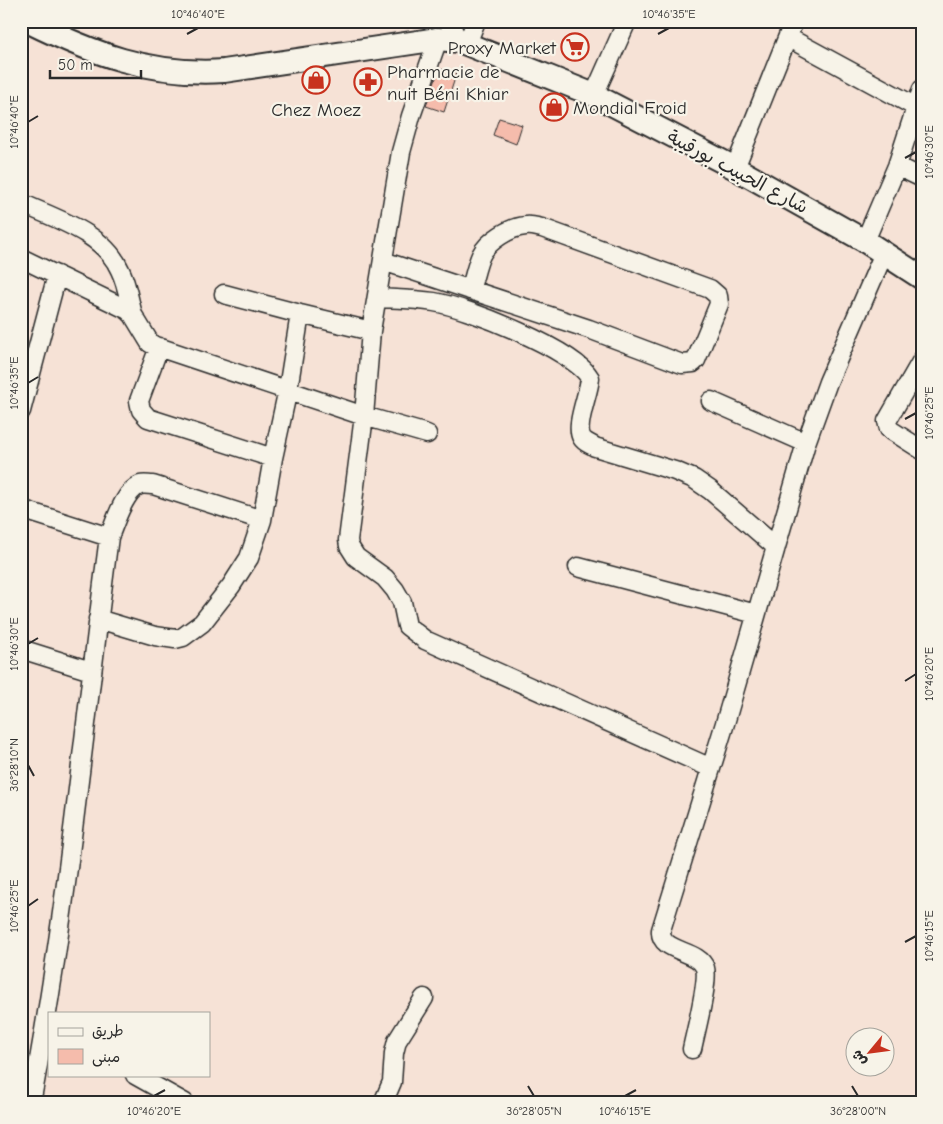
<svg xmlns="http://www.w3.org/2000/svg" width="943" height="1124" font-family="'Comic Neue','Playpen Sans Arabic',sans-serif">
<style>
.building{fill:#f5bcac;stroke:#2b2b2b}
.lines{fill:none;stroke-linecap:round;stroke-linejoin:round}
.minor-casing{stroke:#2b2b2b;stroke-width:21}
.major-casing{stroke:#2b2b2b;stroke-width:26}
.minor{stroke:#f7f3e8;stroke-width:18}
.major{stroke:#f7f3e8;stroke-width:22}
.ticks{fill:none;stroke:#2b2b2b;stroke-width:2}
.labels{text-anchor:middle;stroke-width:4.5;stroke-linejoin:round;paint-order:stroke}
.poi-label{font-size:19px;fill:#2b2b2b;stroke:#f7f3e8;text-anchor:start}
.street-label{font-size:19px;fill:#2b2b2b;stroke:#f7f3e8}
.neatline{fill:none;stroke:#2b2b2b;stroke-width:2}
.ticks-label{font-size:12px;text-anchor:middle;fill:#2b2b2b}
</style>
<rect width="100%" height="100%" fill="#f6e2d6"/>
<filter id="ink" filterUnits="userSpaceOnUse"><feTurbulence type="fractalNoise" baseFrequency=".02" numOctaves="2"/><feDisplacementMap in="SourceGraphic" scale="10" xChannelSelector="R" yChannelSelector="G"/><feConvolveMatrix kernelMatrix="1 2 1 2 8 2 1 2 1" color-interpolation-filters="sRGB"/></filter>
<g filter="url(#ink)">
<!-- building -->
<path class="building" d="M439 69 457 72 444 112 426 106Z
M499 118 522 125 516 144 493 135Z"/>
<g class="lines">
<!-- minor casing -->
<g class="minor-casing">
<path id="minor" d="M448 21 459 41
M58 37 65 21
M789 38 916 107
M438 39 411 116 401 152 371 331 364 416 348 540 349 546 356 557 385 578 395 590 402 602 407 626 425 640 711 768
M467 44 476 21
M594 95 627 21
M897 166 922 178
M735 168 794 21
M21 203C56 219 104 233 120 270 127 284 129 300 133 315
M865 241 897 166 922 89
M21 258 128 310 133 315 150 343 155 346 364 416 427 434
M383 261 589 329 682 364 693 363 696 360 719 304 718 296 710 289 542 228C537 227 531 225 526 226 510 227 488 241 481 255 476 266 474 279 470 290
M224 294 300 314 371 331
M377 298C396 299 415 299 434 302 466 307 575 350 590 378 589 394 574 426 582 438 585 443 591 444 595 447L675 471 694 479 710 490 776 547
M159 347 139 401 141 410 148 418 273 458
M922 360 887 421 889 429 922 450
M711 401 806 443
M21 411 57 275
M21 509 109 537C84 726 67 916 31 1103
M109 537C115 523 124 491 140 485 144 484 149 485 153 485L262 520
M578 567 756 614
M98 619 155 636 175 639 183 637 202 623 231 586 249 558 262 520 273 458 288 389 300 314
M21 649 91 671
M692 1049C695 1034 709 981 705 968 699 949 659 953 661 930L726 720 806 443 828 382 884 253
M135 1075 185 1103
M383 1103 392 1082 394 1053 397 1041 424 998"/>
</g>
<!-- major casing -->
<g class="major-casing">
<path id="major" d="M27 21C92 53 150 76 224 71L438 39 459 41 594 95 735 168 865 241 922 278"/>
</g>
<!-- minor -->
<use href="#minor" class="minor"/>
<!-- major -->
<use href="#major" class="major"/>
</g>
</g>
<!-- ticks -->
<path class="ticks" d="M187 34 198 28M658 34 669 28M28 122 38 116M905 158 916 152M28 383 38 377M905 419 916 413M28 644 38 638M905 681 916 674M28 765 34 776M28 906 38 899M905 942 916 936M528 1086 534 1096M852 1086 858 1096M154 1096 165 1090M625 1096 636 1090"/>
<!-- icons -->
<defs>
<g id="supermarket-ring" transform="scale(1.4375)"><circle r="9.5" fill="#f7f3e8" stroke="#c8321e" stroke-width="1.5"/><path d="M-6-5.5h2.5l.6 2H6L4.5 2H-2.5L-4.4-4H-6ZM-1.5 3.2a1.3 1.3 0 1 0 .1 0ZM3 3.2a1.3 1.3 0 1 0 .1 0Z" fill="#c8321e"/></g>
<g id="shop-ring" transform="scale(1.4375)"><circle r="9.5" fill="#f7f3e8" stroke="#c8321e" stroke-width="1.5"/><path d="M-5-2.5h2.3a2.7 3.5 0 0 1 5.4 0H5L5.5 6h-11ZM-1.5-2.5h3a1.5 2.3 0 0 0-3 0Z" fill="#c8321e"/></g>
<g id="pharmacy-ring" transform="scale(1.4375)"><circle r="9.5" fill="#f7f3e8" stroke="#c8321e" stroke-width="1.5"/><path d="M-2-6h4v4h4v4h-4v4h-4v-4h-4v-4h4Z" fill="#c8321e"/></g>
</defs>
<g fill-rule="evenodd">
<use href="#supermarket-ring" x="575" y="47"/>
<use href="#shop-ring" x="316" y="80"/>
<use href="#pharmacy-ring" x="368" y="82"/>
<use href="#shop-ring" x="554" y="107"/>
</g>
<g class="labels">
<!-- poi labels -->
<g class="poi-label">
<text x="556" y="54" text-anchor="end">Proxy Market</text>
<text x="387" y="78">Pharmacie de<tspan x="387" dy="22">nuit Béni Khiar</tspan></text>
<text x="573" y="114">Mondial Froid</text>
<text x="316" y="116" text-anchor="middle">Chez Moez</text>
</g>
<!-- street labels -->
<g class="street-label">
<text transform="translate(738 171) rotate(28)" y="7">شارع الحبيب بورقيبة</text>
</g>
</g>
<!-- margin -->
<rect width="943" height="1124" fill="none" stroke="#f7f3e8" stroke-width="55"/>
<!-- legend -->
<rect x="48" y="1012" width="162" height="65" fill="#f7f3e8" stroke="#a5a39c"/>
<rect x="58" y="1028" width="25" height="8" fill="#f7f3e8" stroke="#a5a39c"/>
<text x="92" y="1036" font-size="15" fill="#2b2b2b">طريق</text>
<rect x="58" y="1049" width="25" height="15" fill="#f5bcac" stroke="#a5a39c"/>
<text x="92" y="1062" font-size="15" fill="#2b2b2b">مبنى</text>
<!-- north arrow -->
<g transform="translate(870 1052) rotate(241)"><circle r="24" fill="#f7f3e8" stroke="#a5a39c"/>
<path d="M0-4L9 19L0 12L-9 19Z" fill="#c8321e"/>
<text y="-8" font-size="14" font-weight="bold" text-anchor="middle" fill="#2b2b2b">ش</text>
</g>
<!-- scale -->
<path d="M50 70v8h91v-8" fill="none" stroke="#2b2b2b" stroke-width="2.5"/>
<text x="58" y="70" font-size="15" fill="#2b2b2b" stroke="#f7f3e8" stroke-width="4" paint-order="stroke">50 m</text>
<rect x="28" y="28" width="888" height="1068" class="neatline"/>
<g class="ticks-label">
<text x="198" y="18">10°46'40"E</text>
<text x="669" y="18">10°46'35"E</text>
<text transform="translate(14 122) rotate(-90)" y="4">10°46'40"E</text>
<text transform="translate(929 152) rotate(-90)" y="4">10°46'30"E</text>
<text transform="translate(14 383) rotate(-90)" y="4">10°46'35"E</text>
<text transform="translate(929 413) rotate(-90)" y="4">10°46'25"E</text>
<text transform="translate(14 644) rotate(-90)" y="4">10°46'30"E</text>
<text transform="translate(929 674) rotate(-90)" y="4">10°46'20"E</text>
<text transform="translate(14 765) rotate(-90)" y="4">36°28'10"N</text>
<text transform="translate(14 906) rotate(-90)" y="4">10°46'25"E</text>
<text transform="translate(929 936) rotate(-90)" y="4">10°46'15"E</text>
<text x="154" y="1115">10°46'20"E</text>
<text x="534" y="1115">36°28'05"N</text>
<text x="625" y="1115">10°46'15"E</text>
<text x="858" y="1115">36°28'00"N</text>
</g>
</svg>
